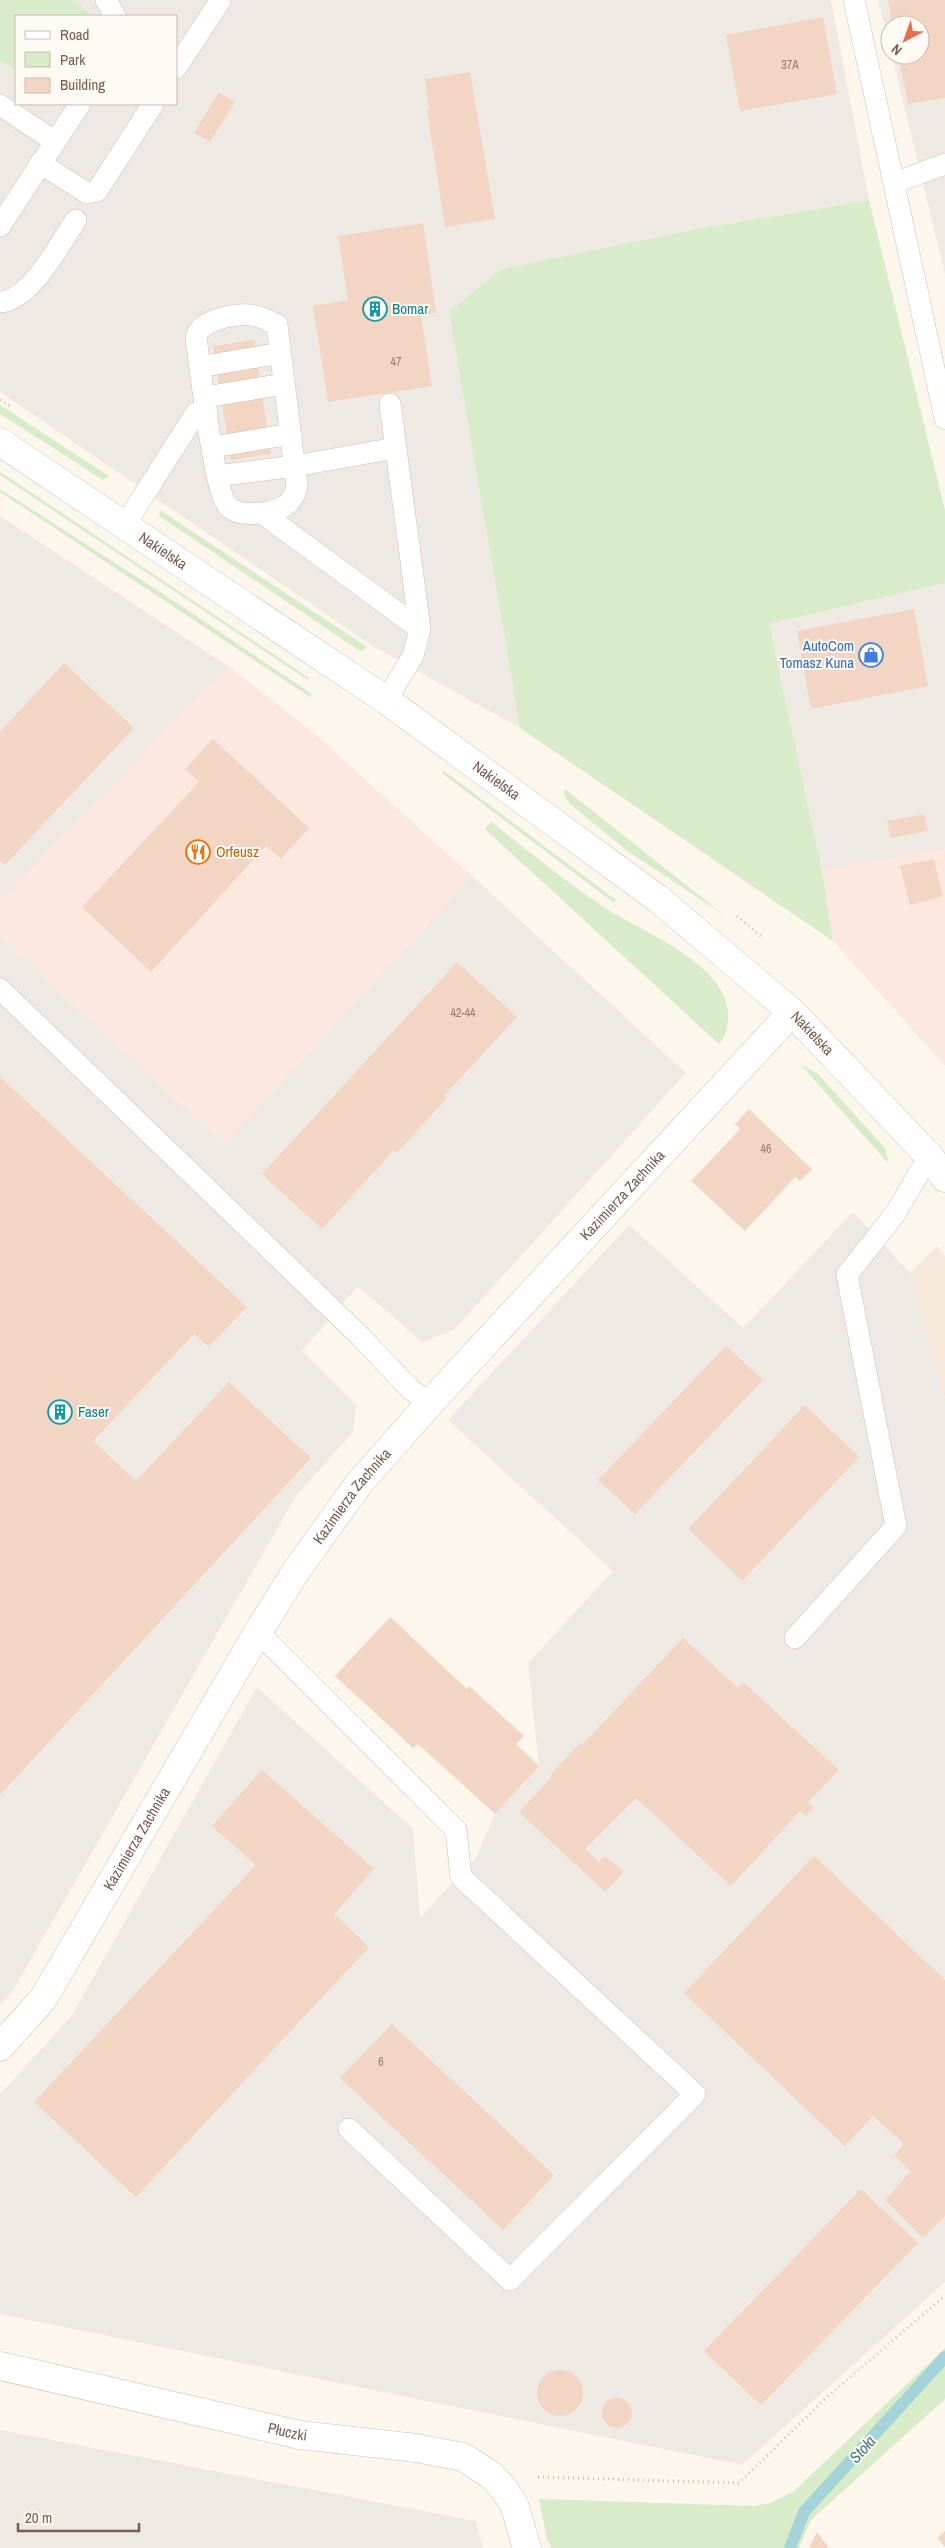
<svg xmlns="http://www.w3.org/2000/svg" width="945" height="2548" font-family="'Archivo Narrow',sans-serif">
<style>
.residential{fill:#f5e8da}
.commercial{fill:#fde8e0}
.industrial{fill:#efe9e4;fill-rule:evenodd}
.green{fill:#d8ecc9}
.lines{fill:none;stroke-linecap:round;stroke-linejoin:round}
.stream{stroke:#a5d3da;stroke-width:12}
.building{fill:#f3d5c3}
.service-casing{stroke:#d1beb0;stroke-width:22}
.minor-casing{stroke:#d1beb0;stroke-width:29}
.tertiary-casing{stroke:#d1beb0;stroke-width:29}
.path{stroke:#d9b8a5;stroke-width:3;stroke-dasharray:1 4;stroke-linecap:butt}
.service{stroke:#fff;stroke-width:21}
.minor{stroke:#fff;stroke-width:28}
.tertiary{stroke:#fff;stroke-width:28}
.labels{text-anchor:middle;stroke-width:4;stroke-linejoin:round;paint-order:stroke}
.number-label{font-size:12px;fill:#987a6a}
.culture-label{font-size:15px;fill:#0d838f;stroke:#fffaf3;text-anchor:start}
.street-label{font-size:15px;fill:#7a5c4d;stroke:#fffaf3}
.shop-label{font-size:15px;fill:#366cbe;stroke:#fffaf3;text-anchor:end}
.food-label{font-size:15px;fill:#c56008;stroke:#fffaf3;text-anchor:start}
.water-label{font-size:16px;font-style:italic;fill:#437c86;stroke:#fffaf3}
</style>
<rect width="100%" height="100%" fill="#fdf6ec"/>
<!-- residential -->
<path class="residential" d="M937 1246 945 1256V1399L910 1273Z"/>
<!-- commercial -->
<path class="commercial" d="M228 666 313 732 472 876 224 1144 0 937V902Z
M945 849V1066L833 941 822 870Z"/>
<!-- industrial -->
<path class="industrial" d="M0 0H831L869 200 703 228 449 312 520 728 376 648 0 392ZM16 16H176V104H16Z
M878 0H945V274L892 55H920V25H890V49Z
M0 516 228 666 0 902Z
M945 583V849L822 870 769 624Z
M472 876 686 1073 454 1330 422 1342 358 1286 302 1351 356 1405 353 1432 296 1496 12 1992 0 2005V937L224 1144Z
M853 1212 910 1273 945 1399V2282L742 2465 0 2314V2094L71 2017 257 1687 413 1829 420 1918 476 1858 495 1814 539 1766 528 1663 613 1571 448 1420 629 1225 743 1328Z
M0 2430 476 2521 483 2548H0Z"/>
<!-- green -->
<path class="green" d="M0 0H73L87 11 90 16H16V71L0 60Z
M869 200 945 510V583L769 624 822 870 833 941 520 728 449 312 502 269 703 228Z
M0 405 109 476 103 480 0 414Z
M0 472 309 678 308 680 0 475Z
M0 489 165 595 312 694 310 697 0 492Z
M160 510 367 647 360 651 159 516Z
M444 771 616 900 614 903 442 773Z
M565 789 724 915 626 850 570 804 564 795Z
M491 822C529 851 567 883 607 909 644 933 733 966 728 1020 727 1030 726 1036 719 1044L485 829Z
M800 1064 818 1074 886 1149 888 1163Z
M945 2348V2399L811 2520 799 2548H552L547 2540 539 2499 754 2506 771 2503 794 2491Z"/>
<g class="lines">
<!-- stream -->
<path class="stream" d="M790 2548 804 2512 945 2357"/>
</g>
<!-- building -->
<path class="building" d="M888 0H945V98L908 104 898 55H920V25H892Z
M823 17 837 94 740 111 726 35Z
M470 72 495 219 445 227 427 110H429L425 79Z
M219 92 235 102 210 142 194 133Z
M423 223 436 313 421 315 432 386 328 402 313 306 348 300 338 236Z
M254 340 271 454 231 460 213 346Z
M914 609 928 686 811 709 797 631Z
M64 663 134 728 5 865 0 860V732Z
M213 739 309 828 281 859 266 846 151 972 82 907 199 782 185 769Z
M924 814 928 831 891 838 887 821Z
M934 859 943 896 910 905 900 866Z
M457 962 517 1017 444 1096 447 1098 397 1153 394 1150 322 1229 262 1174Z
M0 1077 247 1307 209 1347 194 1334 93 1441 136 1481 229 1382 311 1458 0 1795Z
M749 1109 812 1169 800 1181 795 1177 745 1231 691 1181 740 1129 735 1124Z
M726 1346 763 1380 635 1514 598 1480Z
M805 1405 859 1457 742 1581 688 1529Z
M390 1617 467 1689 469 1686 524 1736 516 1744 539 1766 495 1814 418 1744 413 1748 335 1676Z
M683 1638 738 1688 743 1682 839 1770 808 1802 813 1808 806 1816 800 1811 731 1886 636 1798 585 1849 599 1862 605 1856 624 1872 605 1892 519 1812 552 1777 550 1775 580 1743 582 1745Z
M262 1770 374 1869 334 1914 369 1947 136 2197 34 2102 256 1865 212 1826Z
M814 1856 945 1980V2216L923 2238 885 2200 911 2171 894 2155 904 2144 873 2116 845 2146 684 1993Z
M392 2024 554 2175 503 2230 340 2078Z
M861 2189 918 2243 761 2405 704 2351Z
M537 2393a23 23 0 1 1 46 0a23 23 0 1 1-46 0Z
M602 2413a15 15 0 1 1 30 0a15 15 0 1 1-30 0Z
M945 2531V2547L937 2538Z
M817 2532 829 2548H809Z"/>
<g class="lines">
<!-- service casing -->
<g class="service-casing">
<path id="service" d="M106 0 115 16
M854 0 945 419
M176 68 220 1
M0 105 54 141
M40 163 87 193 97 191 153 104
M894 183 945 164
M0 226 80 104
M0 302C31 301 59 244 76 220
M200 367 280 353
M205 397 284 384
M213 447 291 434
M217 476 295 466 395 448
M262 513C280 510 293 506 297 486L277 325C269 321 260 316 251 315 234 314 200 319 196 338 200 365 214 495 229 507 239 516 250 513 262 513L420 629
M124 526 196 413 207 411
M386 700 413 656 420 629 390 404
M0 989 361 1337 410 1389 430 1403
M258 1632 456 1830 461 1877 695 2094 510 2280 349 2129
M795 1638 896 1526 847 1275 895 1214 929 1156"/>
</g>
<!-- minor casing -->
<g class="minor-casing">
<g id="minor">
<path id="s1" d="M0 2047 43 1999 258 1632 294 1574 357 1486 430 1403 792 1012"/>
<path id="s2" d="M0 2366 300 2435 416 2448 463 2457 491 2475 503 2488 514 2504 527 2548"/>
</g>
</g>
<!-- tertiary casing -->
<g class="tertiary-casing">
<g id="tertiary">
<path id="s3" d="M0 442 386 700 657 898 792 1012 929 1156 945 1178"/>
</g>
</g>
<!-- path -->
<path class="path" d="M0 400 10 406
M737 916 763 938
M538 2477 739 2483 827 2397 945 2296"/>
<!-- service -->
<use href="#service" class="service"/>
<!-- minor -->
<use href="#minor" class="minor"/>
<!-- tertiary -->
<use href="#tertiary" class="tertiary"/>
</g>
<!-- icons -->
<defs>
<g id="building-ring" transform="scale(1.25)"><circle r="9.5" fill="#fffaf3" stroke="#0f9aa8" stroke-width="1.5"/><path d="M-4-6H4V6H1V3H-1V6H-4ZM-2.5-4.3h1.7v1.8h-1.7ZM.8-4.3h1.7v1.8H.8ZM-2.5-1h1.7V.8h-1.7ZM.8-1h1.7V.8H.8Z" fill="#0f9aa8"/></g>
<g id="shop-ring" transform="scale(1.25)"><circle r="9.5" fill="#fffaf3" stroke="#3f7fe0" stroke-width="1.5"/><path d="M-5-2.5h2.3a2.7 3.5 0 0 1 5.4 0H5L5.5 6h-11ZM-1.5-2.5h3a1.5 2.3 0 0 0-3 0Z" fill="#3f7fe0"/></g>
<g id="restaurant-ring" transform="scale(1.25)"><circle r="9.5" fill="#fffaf3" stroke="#e8710a" stroke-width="1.5"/><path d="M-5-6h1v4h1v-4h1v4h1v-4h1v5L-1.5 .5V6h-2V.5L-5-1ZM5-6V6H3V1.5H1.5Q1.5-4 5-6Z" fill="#e8710a"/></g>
</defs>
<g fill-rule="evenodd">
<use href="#building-ring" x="375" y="309"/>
<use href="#shop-ring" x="871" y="655"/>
<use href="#restaurant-ring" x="198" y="852"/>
<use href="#building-ring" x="60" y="1412"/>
</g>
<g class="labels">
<!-- number labels -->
<g class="number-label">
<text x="790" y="69">37A</text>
<text x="396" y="366">47</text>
<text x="463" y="1017">42-44</text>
<text x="766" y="1153">46</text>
<text x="381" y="2066">6</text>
</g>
<!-- culture labels -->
<g class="culture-label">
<text x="392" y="314">Bomar</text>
<text x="78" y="1417">Faser</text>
</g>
<!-- street labels -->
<g class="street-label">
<text dy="5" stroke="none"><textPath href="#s3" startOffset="196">Nakielska</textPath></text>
<text dy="5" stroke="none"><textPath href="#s3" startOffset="601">Nakielska</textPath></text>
<text dy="5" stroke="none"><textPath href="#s3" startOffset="1006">Nakielska</textPath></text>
<text dy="5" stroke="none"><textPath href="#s1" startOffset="1060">Kazimierza Zachnika</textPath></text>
<text dy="5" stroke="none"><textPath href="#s1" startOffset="655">Kazimierza Zachnika</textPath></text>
<text dy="5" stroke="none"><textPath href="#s1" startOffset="250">Kazimierza Zachnika</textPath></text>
<text dy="5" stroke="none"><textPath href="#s2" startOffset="295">Płuczki</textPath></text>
</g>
<!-- shop labels -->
<g class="shop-label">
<text x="854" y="651">AutoCom<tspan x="854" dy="17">Tomasz Kuna</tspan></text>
</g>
<!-- food labels -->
<g class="food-label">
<text x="216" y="857">Orfeusz</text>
</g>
<!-- water labels -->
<g class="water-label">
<text transform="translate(862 2449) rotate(-48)" y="6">Stoła</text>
</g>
</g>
<!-- legend -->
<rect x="15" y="15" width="162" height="90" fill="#fffaf3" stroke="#cabbb1"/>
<rect x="25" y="31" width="25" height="8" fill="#ffffff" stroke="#cabbb1"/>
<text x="60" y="40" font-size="15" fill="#7a5c4d">Road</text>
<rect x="25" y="52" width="25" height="15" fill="#d8ecc9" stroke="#cabbb1"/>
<text x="60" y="65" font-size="15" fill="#7a5c4d">Park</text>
<rect x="25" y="78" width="25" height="15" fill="#f3d5c3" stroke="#cabbb1"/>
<text x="60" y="90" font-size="15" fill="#7a5c4d">Building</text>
<!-- north arrow -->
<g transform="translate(905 40) rotate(221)"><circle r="24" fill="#fffaf3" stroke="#cabbb1"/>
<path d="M0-4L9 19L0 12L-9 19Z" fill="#e76f51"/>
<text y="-8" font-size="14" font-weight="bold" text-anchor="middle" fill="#7a5c4d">N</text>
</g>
<!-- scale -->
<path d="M18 2523v8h121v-8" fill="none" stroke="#7a5c4d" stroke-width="2.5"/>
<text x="25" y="2523" font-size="15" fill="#7a5c4d" stroke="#fffaf3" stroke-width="4" paint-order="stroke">20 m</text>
</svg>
